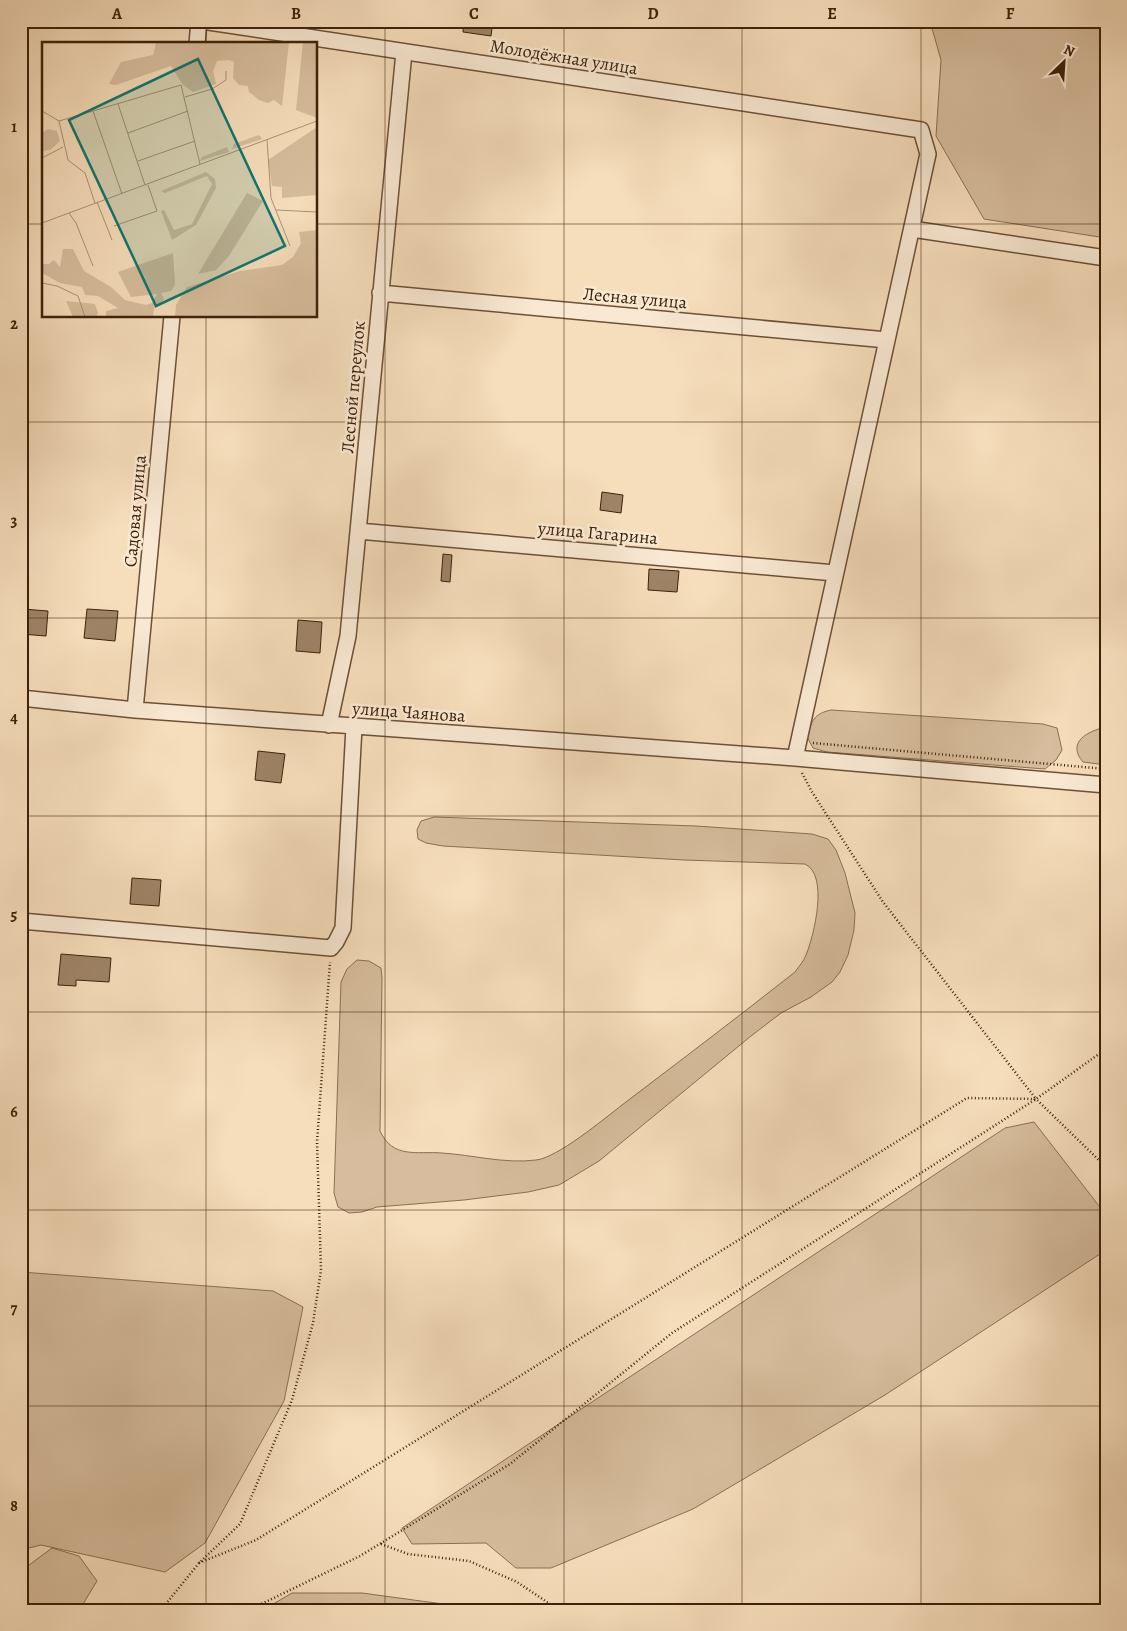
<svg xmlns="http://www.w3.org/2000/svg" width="1127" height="1631" font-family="Alegreya,serif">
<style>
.green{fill:#d7bd9d;stroke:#8b6f53}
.building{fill:#9e8366;stroke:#3f2109}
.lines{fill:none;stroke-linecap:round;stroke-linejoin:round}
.minor-casing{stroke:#6d5036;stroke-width:18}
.path{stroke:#3f2109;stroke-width:2.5;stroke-dasharray:1 2.5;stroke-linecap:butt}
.minor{stroke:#f9e9d3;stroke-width:15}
.grid{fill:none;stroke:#3f2109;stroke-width:1;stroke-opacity:0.55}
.labels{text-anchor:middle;stroke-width:5;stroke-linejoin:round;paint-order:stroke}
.street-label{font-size:18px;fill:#3f2109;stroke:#f9e9d3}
.inset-road{fill:none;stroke:#ad9274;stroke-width:1}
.view{fill:#0f766e;fill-opacity:0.15;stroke:#0f766e;stroke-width:2.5}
.inset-edge{fill:none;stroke:#3f2109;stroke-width:2.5}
.neatline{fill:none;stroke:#3f2109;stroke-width:2}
.grid-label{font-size:16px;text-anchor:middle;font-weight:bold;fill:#3f2109}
</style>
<rect width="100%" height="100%" fill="#f6ddbb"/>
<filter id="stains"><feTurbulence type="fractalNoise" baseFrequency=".004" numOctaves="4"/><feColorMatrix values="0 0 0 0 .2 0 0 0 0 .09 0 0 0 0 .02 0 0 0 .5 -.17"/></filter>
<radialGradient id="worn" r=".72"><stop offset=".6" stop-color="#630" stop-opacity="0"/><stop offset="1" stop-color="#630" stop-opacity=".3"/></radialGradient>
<!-- green -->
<path class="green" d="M930 21H1106V238L984 219 936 136 941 60Z
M831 710 1043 724 1057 728 1062 750 1056 760 1045 769 827 752 813 748 807 737C812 721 813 714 831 710Z
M1106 727V765L1083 762C1066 742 1088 731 1106 727Z
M434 817 696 826 812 834 828 839 836 850 845 873 855 913 854 930 848 955 840 972 832 982 811 997 781 1013 751 1036 599 1161 559 1185 528 1192 464 1200 377 1207 362 1212 349 1213 338 1207 334 1193 341 982 347 969 357 960 369 961 381 968 382 978 380 1131C393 1159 416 1151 442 1153 473 1155 505 1164 536 1160 557 1158 604 1119 622 1105 680 1061 738 1017 795 972 799 966 804 961 806 955 814 936 829 875 805 864L684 860 443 846 426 843 418 839 417 830 421 821Z
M1034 1122 1106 1215V1250L885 1395 693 1509 551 1568H516L486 1543 412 1544 402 1528 1005 1128Z
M21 1272 273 1291 303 1307 284 1401 205 1543 165 1572 41 1545 21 1550Z
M52 1548 79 1556 97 1581 83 1604 73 1610H21V1571Z
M292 1593H362L465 1607 467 1610H263Z"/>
<!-- building -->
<path class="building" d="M464 21H493L491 36 463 32Z
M602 492 623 495 621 513 600 510Z
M443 554 452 555 450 582 441 581Z
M649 569 679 571 677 592 648 590Z
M23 609 48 611 46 636 21 634Z
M87 609 118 611 115 641 84 638Z
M298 620 322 622 320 653 296 651Z
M258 751 285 754 281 783 255 780Z
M132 878 161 880 159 906 130 904Z
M61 954 111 958 109 982 76 980V986L58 985Z"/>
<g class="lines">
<!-- minor casing -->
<g class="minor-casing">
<path id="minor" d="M202 21 921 130 928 154 795 758
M197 44 199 21
M912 229 1106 258
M380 293 887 340
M358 531 835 573
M21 698 135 710 795 758 1106 785
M135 710 172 316
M329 725 348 636 404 52
M21 921 331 948 336 942 343 928 354 727"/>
</g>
<!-- path -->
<path class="path" d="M813 743 1106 769
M802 773 812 792 883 902 1036 1099
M381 1544 408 1554 469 1561 517 1582 559 1610
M199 1563 256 1540 967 1098 1036 1099 1106 1167
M161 1610 199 1563 240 1524 292 1400 313 1323 321 1270 317 1142 330 962
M249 1610 360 1556 510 1464 672 1333 1036 1099 1106 1049"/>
<!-- minor -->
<use href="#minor" class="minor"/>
</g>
<!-- grid -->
<path class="grid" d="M206 21V44M385 21V1610M564 21V1610M742 21V1610M921 21V1610M21 224H44M316 224H1106M206 316V1610M21 422H1106M21 618H1106M21 816H1106M21 1012H1106M21 1210H1106M21 1406H1106"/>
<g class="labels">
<!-- street labels -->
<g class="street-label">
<text transform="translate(564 57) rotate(9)" y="6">Молодёжная улица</text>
<text transform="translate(635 298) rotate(5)" y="6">Лесная улица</text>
<text transform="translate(353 387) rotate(-85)" y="6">Лесной переулок</text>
<text transform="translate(135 511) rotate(-85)" y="6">Садовая улица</text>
<text transform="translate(598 533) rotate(5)" y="6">улица Гагарина</text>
<text transform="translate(409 712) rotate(4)" y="6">улица Чаянова</text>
</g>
</g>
<!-- overview -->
<g transform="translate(42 42)">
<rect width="275" height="275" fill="#f6ddbb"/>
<path d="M108 0H247L240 64 232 58 226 61 217 58 207 50 206 44 197 43 191 36 192 20 187 18 175 19 171 29 174 42 151 50 141 43 129 24 74 43 67 42 79 20 111 13 114 1ZM261 0H275V76L254 68ZM275 85V153L240 156V145L230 144 226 118ZM6 87 15 89 18 99 8 108 0 109V91ZM217 93 220 97 190 107 192 102ZM185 105 187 110 158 119 160 115ZM164 130 173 137 174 146 154 183 130 198 119 169 122 168 132 188 150 182 170 142 165 134 123 151 119 149ZM205 151 221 159 187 214 174 228 156 232ZM275 188V275H133L134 263 145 245 198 229 240 223 251 215 259 201 257 190ZM21 207H31L42 229 69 245 83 258 104 263 110 261 115 252 89 255 76 230 131 211 133 243 129 249 119 251 122 257 112 267 111 275H64V269L76 266 56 254 43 253 40 245 18 241 0 231V222H7L12 218 18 225ZM24 259 53 262 56 271 54 275H31Z" fill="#d7bd9d"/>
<path class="inset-road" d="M143 55 170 47 184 38V29M76 62 103 143M0 69 17 79M51 69 80 152M17 79 139 43 158 122M17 79 26 118 43 131 53 161M86 91 146 69M225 98 229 156 248 204M0 116 21 105M96 119 153 99M55 160 70 198M234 168 275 170M27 171 34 181 51 224M0 181 275 79M72 184 115 169 106 143M0 241 15 244 36 254 43 275"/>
<path class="view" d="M156 17 243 204 114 264 27 78Z"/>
<rect width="275" height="275" class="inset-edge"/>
</g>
<!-- margin -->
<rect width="1127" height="1631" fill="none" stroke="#f6ddbb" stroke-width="55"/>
<!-- north arrow -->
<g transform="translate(1064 62) rotate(25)" stroke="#f9e9d3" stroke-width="4" paint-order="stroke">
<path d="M0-4L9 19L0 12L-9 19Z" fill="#3f2109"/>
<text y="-8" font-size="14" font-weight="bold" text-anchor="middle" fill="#3f2109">N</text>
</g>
<rect x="28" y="28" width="1072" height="1576" class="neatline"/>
<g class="grid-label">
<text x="117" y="19">A</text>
<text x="296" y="19">B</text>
<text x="474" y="19">C</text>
<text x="653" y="19">D</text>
<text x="832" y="19">E</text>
<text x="1010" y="19">F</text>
<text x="14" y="132">1</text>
<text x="14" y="329">2</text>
<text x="14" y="526">3</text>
<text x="14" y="723">4</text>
<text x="14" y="920">5</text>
<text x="14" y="1117">6</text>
<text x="14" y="1314">7</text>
<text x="14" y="1511">8</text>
</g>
<rect width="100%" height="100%" filter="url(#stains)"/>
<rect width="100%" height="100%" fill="url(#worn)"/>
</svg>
